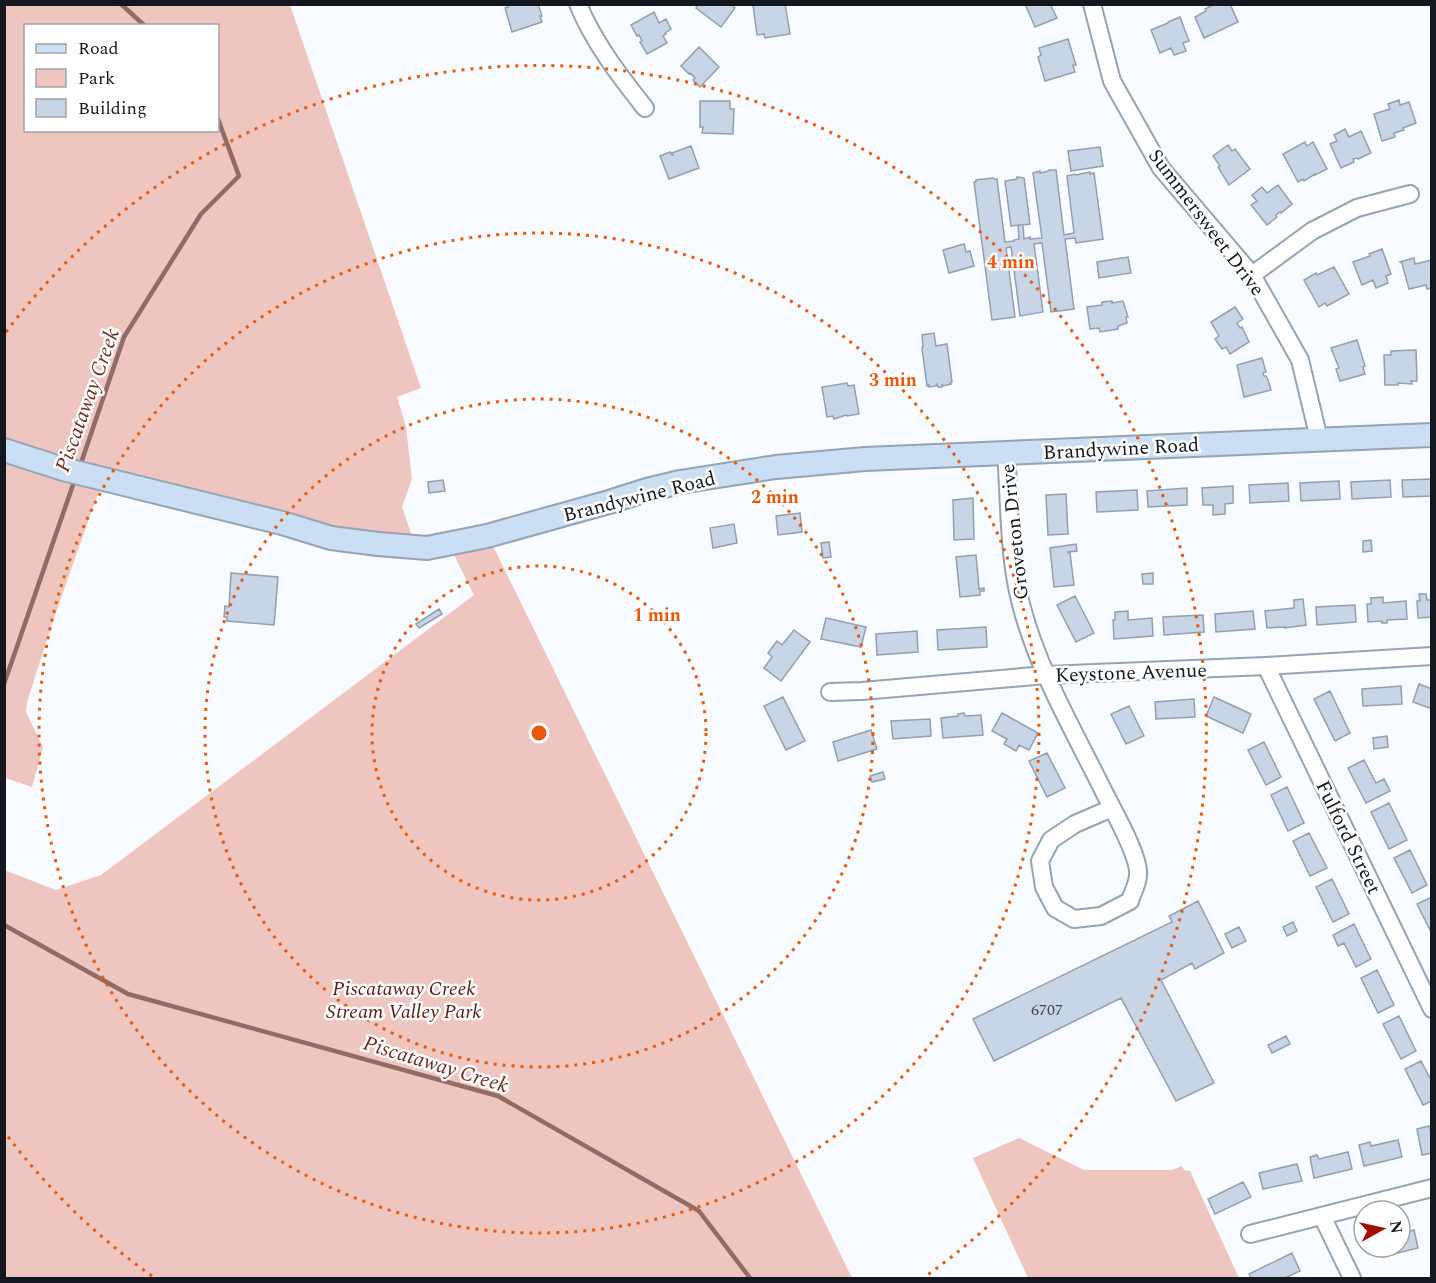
<svg xmlns="http://www.w3.org/2000/svg" width="1436" height="1283" font-family="Spectral,serif">
<style>
.green{fill:#eec6bf;fill-rule:evenodd}
.lines{fill:none;stroke-linecap:round;stroke-linejoin:round}
.stream{stroke:#926b65;stroke-width:4.5}
.building{fill:#c7d5e7;stroke:#919fb0;stroke-width:1.5}
.minor-casing{stroke:#95a3b4;stroke-width:20}
.secondary-casing{stroke:#95a3b4;stroke-width:26}
.minor{stroke:#fff;stroke-width:16}
.secondary{stroke:#cadef4;stroke-width:22}
.ring{fill:none;stroke:#e8590c;stroke-width:3;stroke-dasharray:3 6}
.labels{text-anchor:middle;stroke-width:5;stroke-linejoin:round;paint-order:stroke}
.number-label{font-size:16px;fill:#404750}
.street-label{font-size:20px;fill:#13181e;stroke:#fff}
.park-label{font-size:20px;font-style:italic;fill:#5e1810;stroke:#fff}
.water-label{font-size:21px;font-style:italic;fill:#722b21;stroke:#fff}
.centre{fill:#e8590c;stroke:#fff;stroke-width:3}
.ring-label{font-size:18px;text-anchor:middle;font-weight:bold;fill:#e8590c;stroke:#fff;stroke-width:5;stroke-linejoin:round;paint-order:stroke}
</style>
<rect width="100%" height="100%" fill="#f8fbff"/>
<!-- green -->
<path class="green" d="M5 5H290L421 388 397 397 406 427 412 479 402 507 413 539 362 537 106 471 54 618 27 702 26 712 43 747 32 787 5 778ZM26 26H218V130H26Z
M493 546 852 1278H5L4 870 56 890 101 875 474 595 454 555Z
M1019 1138 1084 1170H1172L1182 1166 1184 1170 1190 1171 1239 1278H1028L973 1158Z"/>
<g class="lines">
<!-- stream -->
<path class="stream" d="M121 4 145 26
M80 466 124 337 201 214 239 176 218 119
M4 684 75 479
M4 925 128 994 498 1096 699 1211 750 1278"/>
</g>
<!-- building -->
<path class="building" d="M507 4H538L542 16H540L542 22 512 32 505 8 508 7Z
M698 4H730L735 8 721 27 696 8Z
M759 4H785L790 34 765 38 764 34 757 35 753 5Z
M1025 4H1050L1057 18 1035 27Z
M1215 4H1230L1238 22 1204 38 1195 17 1206 11 1205 9Z
M654 12 659 23 666 19 671 29 665 33 666 34 663 36 667 43 647 54 640 42 642 41 639 35 637 36 631 25Z
M1180 17 1189 41 1183 43 1186 51 1174 55 1171 48 1160 53 1151 30 1168 23V22Z
M1068 39 1076 65H1073L1075 72 1045 81 1038 57 1041 55 1039 48Z
M699 47 719 67 700 87 693 80 695 78 690 73 689 74 681 66Z
M1399 100 1400 105 1409 102 1416 123 1403 128 1404 130 1394 133 1395 137 1382 141 1374 114 1390 109 1388 104Z
M700 101H730V109H734L733 134 702 133 703 127H700Z
M1345 129 1349 137 1361 131 1371 153 1358 159 1357 158 1353 159 1354 162 1341 168 1330 144 1337 141 1334 135Z
M1305 142 1307 146 1313 142 1327 169 1315 175V174L1304 181 1303 179 1298 182 1283 154Z
M1228 145 1232 151 1235 149 1250 169 1229 185 1218 167 1220 166 1213 156Z
M691 146 699 168 669 179 660 156 670 152 672 155H673L672 153Z
M1100 147 1103 166 1071 171 1068 151Z
M1049 170H1056L1064 235 1074 233 1067 176 1075 174 1076 175 1090 172V174L1094 173 1103 239 1076 243 1075 238 1065 239 1074 309 1051 312 1042 243 1034 244 1043 312 1020 316 1011 247 1006 248 1015 317 992 320 974 182H976V180L993 178 994 179H997L1005 242 1014 241V240L1019 239 1018 225H1023L1024 239 1030 237V239L1042 238 1033 173 1040 171V173L1049 171Z
M1017 177 1024 178 1030 224 1011 226 1005 181 1017 179Z
M1278 185 1292 204 1281 213 1280 212 1276 215 1277 217 1267 225 1251 205 1257 201 1252 195 1262 187 1267 193Z
M964 244 966 252 970 251 974 266 949 273 943 250Z
M1382 249 1391 274 1386 276 1388 283 1376 288 1373 280 1362 285 1353 262 1370 256 1369 254Z
M1128 257 1131 273 1099 278 1097 262Z
M1414 258 1415 264 1432 260V288L1427 289 1426 285 1409 289 1402 263 1400 262Z
M1334 267 1349 294 1327 306 1325 303 1319 307 1304 280 1316 273 1317 275Z
M1112 301V303L1123 301 1128 317H1126L1127 323 1118 326V329L1100 332 1099 328 1090 329 1087 307 1102 305V302Z
M1235 307 1243 319 1237 323 1240 328 1242 327 1249 342 1230 354 1226 347 1222 349 1215 339 1219 336 1211 322Z
M934 333 936 346 947 344 952 382 950 383 951 384 943 386 942 384V387H938L937 384 936 386 929 387V385L927 386 922 348 923 347 922 335Z
M1357 340 1365 366 1363 367 1365 374 1340 381 1336 369 1339 368 1331 348Z
M1416 350 1417 381H1411L1412 384 1398 383V385H1385L1384 355H1391V351Z
M1262 358 1266 372 1263 373 1264 376H1266L1268 380 1271 390 1244 397 1237 365Z
M847 383 848 386 854 385 859 414 847 416 846 415 834 419 833 416 827 417 822 387Z
M1432 479V496L1403 497 1402 480Z
M443 480 445 491 429 493 428 482Z
M1390 480 1391 497 1352 499 1351 482Z
M1339 481 1340 499 1301 501 1300 483Z
M1288 483 1289 501 1250 503 1249 485Z
M1233 486V503L1225 504V514L1213 515V505H1203L1202 488Z
M1187 488V505L1148 507 1147 491Z
M1137 490 1138 510 1097 512 1096 492Z
M1066 494 1068 534 1048 535 1046 495Z
M973 498 974 539 954 540 953 500Z
M800 513 802 532 778 535 776 516Z
M734 524 737 543 713 548 710 528Z
M1371 540 1372 551 1363 552V541Z
M829 542 831 557 823 558 821 543Z
M1076 544 1077 551 1068 552V553H1070L1074 585 1054 587 1050 548Z
M976 555 979 589 984 588V591H980V595L960 597 956 557Z
M231 573 278 577 274 625 227 621V617H224L225 606 229 607Z
M1153 573V584H1143L1142 574Z
M1419 594H1426L1427 600H1432V617L1418 618 1417 601H1420Z
M1075 596 1094 633 1076 642 1057 605Z
M1383 597V603L1406 601 1407 619 1387 620V623H1382V621L1368 622 1367 604H1371V598Z
M1303 599 1306 625 1285 628V627L1267 628 1265 611 1294 608V600Z
M1355 605 1356 622 1317 625 1316 607Z
M439 609 442 614 419 628 416 624Z
M1128 611V620L1152 618 1153 636 1114 639 1113 620H1115V612Z
M1253 611 1255 629 1216 632 1215 614Z
M1203 615 1204 632 1164 635 1163 617Z
M826 618 866 627 861 647 821 639Z
M986 627 987 647 938 650 937 630Z
M794 630 810 642 781 681 764 668 772 657 768 653 777 641 782 645Z
M917 631 918 652 877 655 876 634Z
M1419 684 1432 689V709L1413 702Z
M1401 686 1402 704 1363 706 1362 689Z
M1330 691 1350 733 1335 741 1314 699Z
M783 697 805 741 786 750 764 706Z
M1214 697 1251 714 1243 733 1206 716Z
M1194 699 1195 717 1156 719 1155 702Z
M1129 706 1144 736 1126 744 1111 714Z
M964 713 965 716 981 715 983 735 943 738 941 718 958 716V714Z
M1002 713 1038 733 1029 750 1019 745 1016 751 1004 744 1007 739 992 731Z
M930 719 931 736 893 739 891 721Z
M871 730 877 749 838 761 833 742Z
M1387 736 1388 747 1374 749 1373 738Z
M1264 742 1281 777 1266 785 1248 750Z
M1047 753 1065 788 1047 797 1029 761Z
M1364 760 1376 783 1384 779 1390 791 1366 803 1348 768Z
M883 772 885 779 872 782 870 776Z
M1287 787 1304 823 1288 831 1271 795Z
M1389 803 1407 840 1389 849 1371 812Z
M1309 833 1327 868 1310 876 1293 841Z
M1410 850 1427 885 1412 893 1394 858Z
M1332 879 1349 914 1333 922 1316 887Z
M1432 897V934L1417 904Z
M1198 901 1224 953 1195 969 1192 963 1161 980 1214 1083 1176 1101 1121 998 994 1061 973 1019 1172 922 1169 916Z
M1293 922 1297 931 1287 936 1283 927Z
M1354 924 1371 959 1356 967 1344 943 1338 946 1333 935Z
M1239 927 1246 941 1232 948 1225 934Z
M1377 970 1394 1005 1378 1013 1361 978Z
M1399 1016 1416 1051 1401 1059 1383 1024Z
M1286 1036 1290 1044 1272 1053 1268 1045Z
M1421 1061 1432 1082V1101L1423 1105 1405 1069Z
M1429 1126 1432 1134V1153L1422 1155 1417 1129Z
M1398 1140 1402 1157 1364 1166 1359 1145 1370 1142 1371 1146Z
M1348 1152 1352 1169 1314 1178 1310 1157 1317 1155 1319 1159Z
M1297 1164 1302 1181 1263 1189 1259 1173Z
M1243 1182 1251 1197 1215 1214 1208 1199Z
M1414 1230 1418 1248 1381 1257 1379 1247H1400V1234Z
M1292 1253 1300 1271 1285 1278H1251L1249 1274Z"/>
<g class="lines">
<!-- minor casing -->
<g class="minor-casing">
<path id="minor" d="M578 4C594 43 619 75 645 108
M1092 4 1112 81 1161 168 1252 275 1300 360 1319 439
M1252 275 1312 231 1357 208 1410 194
M1006 453C1010 504 1008 558 1022 608 1039 672 1075 733 1104 792 1113 810 1140 857 1138 875 1138 884 1132 893 1130 901L1101 916 1074 919 1055 908 1044 887 1040 861 1051 840 1075 824 1112 808
M1266 666 1432 1009
M830 692 862 691 1046 675 1266 666 1432 656
M1322 1216 1352 1278
M1250 1234 1432 1188"/>
</g>
<!-- secondary casing -->
<g class="secondary-casing">
<path id="secondary" d="M4 450 63 469 282 523 331 538 378 544 427 548 487 536 609 502 647 490 680 482 776 467 865 459 1432 435"/>
</g>
<!-- minor -->
<use href="#minor" class="minor"/>
<!-- secondary -->
<use href="#secondary" class="secondary"/>
</g>
<!-- distance rings -->
<g class="ring">
<circle cx="539" cy="733" r="167"/>
<circle cx="539" cy="733" r="334"/>
<circle cx="539" cy="733" r="500"/>
<path d="M152 1276A667 667 0 0 1 6 1134M6 332A667 667 0 1 1 926 1276"/>
</g>
<g class="labels">
<!-- number labels -->
<g class="number-label">
<text x="1047" y="1015">6707</text>
</g>
<!-- street labels -->
<g class="street-label">
<text transform="translate(1207 222) rotate(53)" y="7">Summersweet Drive</text>
<text transform="translate(1121 448) rotate(-3)" y="7">Brandywine Road</text>
<text transform="translate(639 496) rotate(-14)" y="7">Brandywine Road</text>
<text transform="translate(1014 532) rotate(-96)" y="7">Groveton Drive</text>
<text transform="translate(1131 672) rotate(-2)" y="7">Keystone Avenue</text>
<text transform="translate(1349 837) rotate(64)" y="7">Fulford Street</text>
</g>
<!-- park labels -->
<g class="park-label">
<text x="404" y="995">Piscataway Creek<tspan x="404" dy="23">Stream Valley Park</tspan></text>
</g>
<!-- water labels -->
<g class="water-label">
<text transform="translate(87 400) rotate(-70)" y="7">Piscataway Creek</text>
<text transform="translate(436 1064) rotate(17)" y="7">Piscataway Creek</text>
</g>
</g>
<circle cx="539" cy="733" r="9" class="centre"/>
<g class="ring-label">
<text x="1011" y="268">4 min</text>
<text x="893" y="386">3 min</text>
<text x="775" y="503">2 min</text>
<text x="657" y="621">1 min</text>
</g>
<!-- border -->
<rect width="1436" height="1283" fill="none" stroke="#13181e" stroke-width="12"/>
<!-- legend -->
<rect x="24" y="24" width="195" height="108" fill="#ffffff" stroke="#a1a3a5" stroke-width="1.5"/>
<rect x="36" y="44" width="30" height="9" fill="#cadef4" stroke="#a1a3a5" stroke-width="1.5"/>
<text x="78" y="54" font-size="18" fill="#13181e">Road</text>
<rect x="36" y="69" width="30" height="18" fill="#eec6bf" stroke="#a1a3a5" stroke-width="1.5"/>
<text x="78" y="84" font-size="18" fill="#13181e">Park</text>
<rect x="36" y="99" width="30" height="18" fill="#c7d5e7" stroke="#a1a3a5" stroke-width="1.5"/>
<text x="78" y="114" font-size="18" fill="#13181e">Building</text>
<!-- north arrow -->
<g transform="translate(1382 1229) rotate(82)"><circle r="28" fill="#ffffff" stroke="#a1a3a5" stroke-width="1.5"/>
<path d="M0-4.5L10 22L0 15L-10 22Z" fill="#a30d02"/>
<text y="-9" font-size="16" font-weight="bold" text-anchor="middle" fill="#13181e">N</text>
</g>
</svg>
